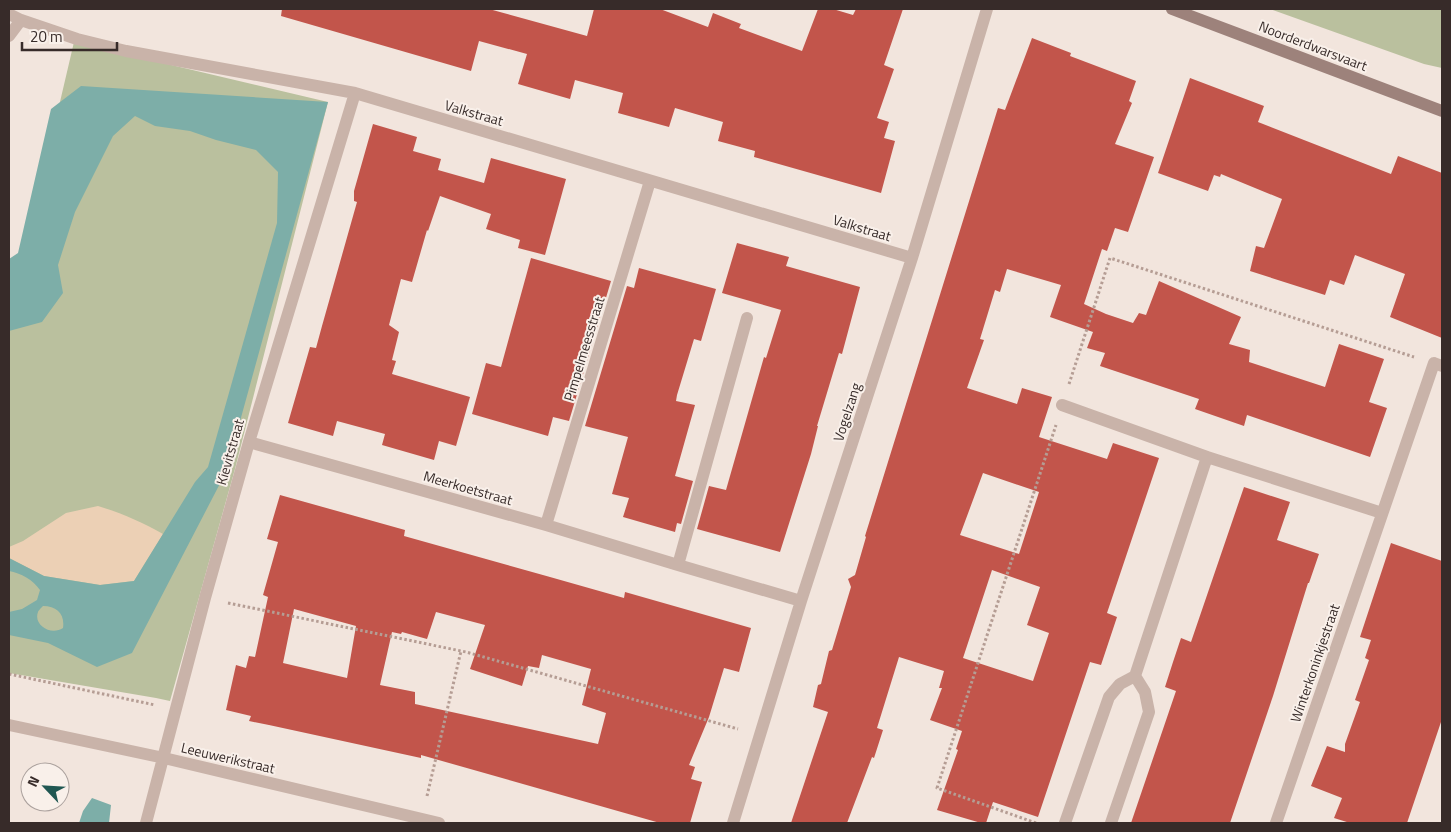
<svg xmlns="http://www.w3.org/2000/svg" width="1451" height="832" font-family="'Titillium Web',sans-serif">
<style>
.green{fill:#bac09e}
.sand{fill:#ecd0b5}
.water{fill:#7daea8;fill-rule:evenodd}
.building{fill:#c2554b;fill-rule:evenodd}
.lines{fill:none;stroke-linecap:round;stroke-linejoin:round}
.path{stroke:#b59d94;stroke-width:3;stroke-dasharray:2.5 2.5;stroke-linecap:butt}
.minor{stroke:#c9b3a9;stroke-width:12}
.secondary{stroke:#9d827b;stroke-width:12}
.labels{text-anchor:middle;stroke-width:4;stroke-linejoin:round;paint-order:stroke}
.street-label{font-size:14px;fill:#372b29;stroke:#f9f0ea}
</style>
<rect width="100%" height="100%" fill="#f2e5dd"/>
<!-- green -->
<path class="green" d="M1270 9H1442V68L1424 64Z
M74 42 328 102 235 469 170 701 156 698 9 673V268L23 260Z"/>
<!-- sand -->
<path class="sand" d="M98 506C121 513 142 522 163 534L134 581 100 585 44 576 9 558V547L23 541 66 513Z"/>
<!-- water -->
<path class="water" d="M81 86 328 102 226 472 132 653 97 667 48 643 9 635V612L22 609 37 600 40 590C33 580 21 573 9 571V558L44 576 100 585 134 581 195 482 208 467 277 223 278 172 256 150 216 140 190 131 155 126 135 116 113 136 75 212 58 265 63 293 42 322 9 331V259L18 253 51 109ZM43 606C57 606 65 614 63 628 51 636 33 625 38 612 38 611 42 607 43 606Z
M92 798 111 805 109 823H79L83 811Z"/>
<!-- building -->
<path class="building" d="M282 9H489L587 36 594 9H660L708 27 713 13 741 24 739 28 802 51 818 9H833L853 15 856 9H903L884 65 894 69 877 118 889 122 884 138 895 141 881 193 754 157 755 151 718 141 723 122 675 108 669 127 618 113 623 93 575 80 570 99 518 84 527 54 479 41 471 71 281 16Z
M1032 38 1071 53 1070 56 1136 81 1129 101 1132 103 1115 144 1154 157 1128 232 1115 228 1107 251 1102 249 1084 304 1106 314 1133 323 1139 313 1146 315 1159 281 1241 317 1229 344 1250 350 1249 362 1325 387 1339 344 1384 359 1369 402 1387 408 1370 457 1247 415 1244 426 1195 409 1199 399 1100 366 1105 353 1087 348 1093 332 1050 317 1061 285 1007 269 1000 292 995 290 980 339 984 340 967 388 1017 404 1022 388 1052 397 1039 437 1107 459 1113 443 1159 458 1107 613 1117 617 1101 665 1090 662 1038 817 993 802 986 823H981L937 810 958 750 956 749 962 731 930 720 942 688H939L944 671 899 657 877 728 883 730 874 758 872 757 847 823H791L828 712 813 707 818 685 821 684 829 651 832 650 851 587 848 579 855 575 866 537 865 536 883 478 998 108 1005 110ZM983 473 1039 492 1019 554 960 535ZM992 570 1040 587 1027 625 1049 633 1033 681 963 658Z
M1190 78 1264 106 1258 122 1391 174 1398 156 1442 173V338L1390 317 1405 274 1355 255 1344 285 1330 280 1325 295 1250 271 1256 246 1264 248 1282 199 1221 174 1220 177 1214 175 1208 191 1158 173Z
M373 124 417 137 413 151 441 159 438 170 484 183 491 158 566 179 545 255 518 248 520 240 486 229 491 214 440 196 428 231 427 230 412 282 401 279 389 325 399 332 392 360 396 361 392 374 470 397 456 446 439 441 434 460 382 445 385 434 337 421 333 436 288 423 310 347 316 348 322 326 357 202 354 201V191Z
M737 243 789 257 786 266 860 287 842 354 839 353 817 426H818L811 454 780 552 697 529 709 486 726 490 764 357 766 358 781 310 722 293Z
M531 258 611 281 569 421 553 417 548 436 472 414 486 363 501 367Z
M639 268 716 289 701 341 694 339 677 395 676 401 695 405 675 476 693 481 681 524 677 523 675 532 623 517 629 498 612 494 628 437 585 426 627 286 634 288Z
M1244 487 1290 502 1277 540 1319 554 1309 583H1308L1273 696 1230 823H1131L1176 691 1165 687 1173 662 1181 638 1191 642Z
M280 495 405 530 404 536 550 577 624 598 625 592 751 628 739 672 724 668 709 717 689 765 695 767 691 779 702 782 690 823H660L421 755V758L269 725 249 721 251 716 226 710 236 665 246 668 249 656 255 657 268 597 263 595 278 542 267 539ZM294 609 356 626 347 678 283 663ZM436 612 485 625 470 669 522 686 528 666 539 668 542 655 591 669 582 705 606 713 598 744 415 704V692L380 685 392 632 401 634 402 632 427 639Z
M1391 543 1442 561V719L1407 823H1350L1334 818 1342 798 1311 786 1327 746 1345 752V744L1360 702 1355 700 1369 660 1365 658 1371 640 1360 637Z"/>
<g class="lines">
<!-- path -->
<path class="path" d="M1069 384 1110 258 1414 357
M228 603 466 652 738 729
M9 674 155 705
M427 796 461 651
M1036 823 937 788 1056 425"/>
<!-- minor -->
<path class="minor" d="M9 14 21 20 77 39 126 51 355 93 912 258
M9 36 21 20
M1062 405 1207 457
M249 442 546 525 678 565 801 601
M546 525 650 181
M678 565 747 318
M9 725 164 758 439 823
M146 823 205 598 249 442 355 93
M733 823 801 601 912 258 987 9
M1065 823 1109 697 1120 684 1135 676
M1111 823 1149 712 1145 692 1135 676 1207 457 1382 513
M1276 823 1434 363 1442 366"/>
<!-- secondary -->
<path class="secondary" d="M1172 9 1442 111"/>
</g>
<g class="labels">
<!-- street labels -->
<g class="street-label">
<text transform="translate(1313 46) rotate(21)" y="5">Noorderdwarsvaart</text>
<text transform="translate(474 113) rotate(16)" y="5">Valkstraat</text>
<text transform="translate(862 228) rotate(17)" y="5">Valkstraat</text>
<text transform="translate(584 349) rotate(-73)" y="5">Pimpelmeesstraat</text>
<text transform="translate(847 412) rotate(-72)" y="5">Vogelzang</text>
<text transform="translate(230 452) rotate(-74)" y="5">Kievitstraat</text>
<text transform="translate(468 488) rotate(16)" y="5">Meerkoetstraat</text>
<text transform="translate(1315 663) rotate(-71)" y="5">Winterkoninkjestraat</text>
<text transform="translate(228 758) rotate(13)" y="5">Leeuwerikstraat</text>
</g>
</g>
<!-- border -->
<rect width="1451" height="832" fill="none" stroke="#372b29" stroke-width="20"/>
<!-- north arrow -->
<g transform="translate(45 787) rotate(295)"><circle r="24" fill="#f9f0ea" stroke="#aba19d"/>
<path d="M0-4L9 19L0 12L-9 19Z" fill="#205752"/>
<text y="-8" font-size="14" font-weight="bold" text-anchor="middle" fill="#372b29">N</text>
</g>
<!-- scale -->
<path d="M22 42v8h95v-8" fill="none" stroke="#372b29" stroke-width="2.5"/>
<text x="30" y="42" font-size="15" fill="#372b29" stroke="#f9f0ea" stroke-width="4" paint-order="stroke">20 m</text>
</svg>
